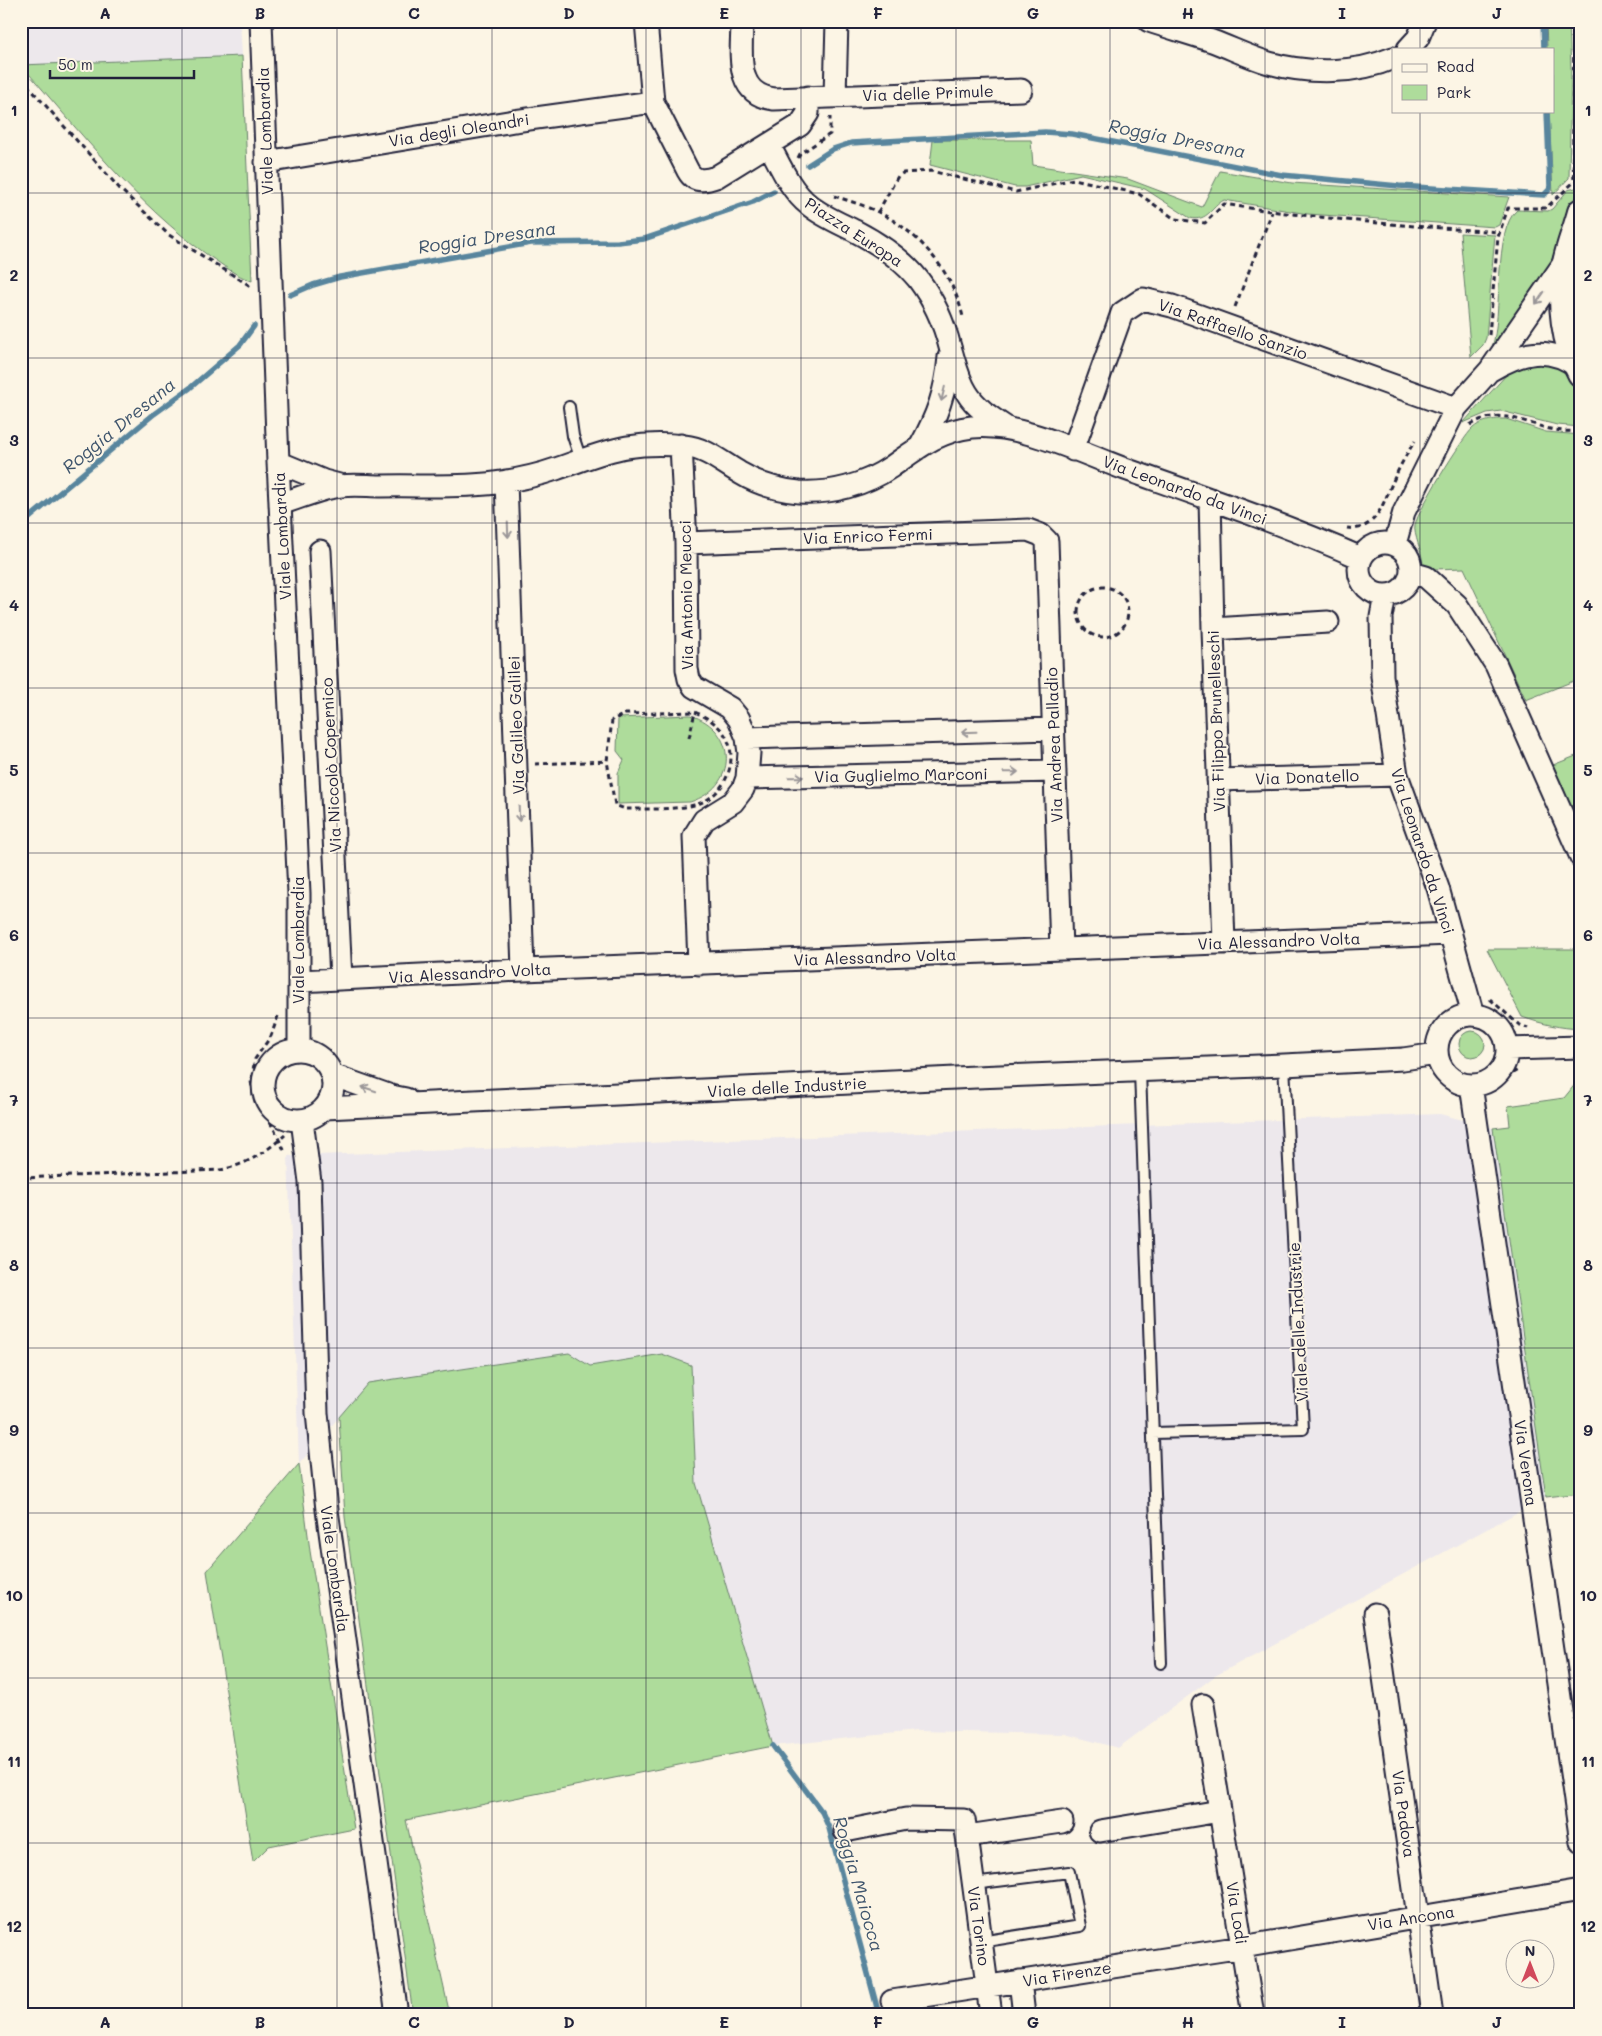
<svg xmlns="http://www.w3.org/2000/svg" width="1602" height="2036" font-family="Mali,sans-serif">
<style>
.built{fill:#ede8ec}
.green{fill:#aedc9b;stroke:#687f6b}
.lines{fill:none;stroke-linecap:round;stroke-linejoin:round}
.stream{stroke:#59859d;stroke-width:5.5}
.service-casing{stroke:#22223b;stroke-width:14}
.minor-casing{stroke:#22223b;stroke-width:25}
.tertiary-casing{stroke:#22223b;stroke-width:30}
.path{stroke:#22223b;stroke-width:3;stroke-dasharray:5 4;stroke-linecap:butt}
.service{stroke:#fcf5e5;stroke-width:10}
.minor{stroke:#fcf5e5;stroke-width:21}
.tertiary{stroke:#fcf5e5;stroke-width:26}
.oneway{stroke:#9a9698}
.grid{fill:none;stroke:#22223b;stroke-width:1;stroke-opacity:0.55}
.labels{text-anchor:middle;stroke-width:4;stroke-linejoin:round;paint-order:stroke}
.street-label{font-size:16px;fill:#22223b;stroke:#fcf5e5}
.water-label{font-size:18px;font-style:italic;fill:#3e546c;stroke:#fcf5e5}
.neatline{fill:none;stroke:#22223b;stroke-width:2}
.grid-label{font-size:16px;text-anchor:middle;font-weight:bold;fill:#22223b}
</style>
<rect width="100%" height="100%" fill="#fcf5e5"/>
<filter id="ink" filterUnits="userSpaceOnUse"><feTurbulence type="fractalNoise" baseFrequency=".02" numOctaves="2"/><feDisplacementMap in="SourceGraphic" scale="10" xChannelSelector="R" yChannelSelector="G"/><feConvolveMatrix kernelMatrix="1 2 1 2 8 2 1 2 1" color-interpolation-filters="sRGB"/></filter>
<g filter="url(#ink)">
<!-- built -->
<path class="built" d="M21 21H240L242 56 21 65Z
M1440 1114 1493 1128 1546 1497 1215 1676 1118 1748 1065 1734 916 1731 773 1746 696 1483 691 1365 661 1354 590 1366 569 1353 368 1383 299 1464 288 1156Z"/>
<!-- green -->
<path class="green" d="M1546 21H1569L1571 69 1569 178 1553 195 1549 111H1553V49H1547Z
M1577 21H1581V175L1578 176Z
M242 56 252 281C236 276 223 265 209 256 136 205 80 131 21 65Z
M933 140H1031L1033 165 1128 179 1202 207 1220 171 1292 183 1509 197 1499 225 1495 227 1308 214 1224 200C1211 207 1208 222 1190 218L1145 189 1081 174 1025 187H1015L930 165Z
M1579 187 1563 237 1550 267 1495 348 1492 347C1503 317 1493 229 1517 210L1548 211 1552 209 1568 190Z
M1460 233 1495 235 1486 338 1483 345 1471 357Z
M1539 361 1562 368 1570 375 1581 392V427L1557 425 1501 411 1487 413 1463 423 1508 373 1520 365Z
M1498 419H1506L1546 432 1581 435V678L1526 700 1464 568 1434 569 1423 566C1423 552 1413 535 1415 525 1418 510 1462 438 1473 428 1480 422 1489 420 1498 419Z
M690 715C739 730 738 787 690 802L618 804V773L624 760 617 751 618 718Z
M1581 754V829L1553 765Z
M1487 949H1581V1029C1560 1028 1542 1024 1522 1017Z
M1459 1044a13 13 0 1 1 26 0a13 13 0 1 1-26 0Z
M1581 1077V1493L1546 1497 1493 1128 1510 1126 1508 1106 1564 1098Z
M569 1353 590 1366 662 1354 691 1365 696 1483 773 1746 406 1820 450 2015H413L345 1517 339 1417 368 1383Z
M299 1464 310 1551 354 1829 269 1846 253 1862 207 1571Z"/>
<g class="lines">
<!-- stream -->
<path class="stream" d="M1543 21 1544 49
M808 165 833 149 851 143 1045 132 1072 134 1282 175 1399 186 1544 195 1549 190 1550 187 1547 111
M290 295 313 285 340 277 531 243 618 242 644 239 753 202 774 191
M21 525 154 414 190 388 240 345 254 326
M773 1746 822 1812 829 1828 879 2015"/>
<!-- service casing -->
<g class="service-casing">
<path id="service" d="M569 407 573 436 581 460
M1140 1071 1161 1663
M1153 1433 1303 1429 1284 1065
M973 1884 1069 1872 1080 1926 980 1942"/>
</g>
<!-- minor casing -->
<g class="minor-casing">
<path id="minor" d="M261 21 278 462 299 893V1050
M646 21 653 102 688 171C694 182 705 181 716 177L800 125 808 113V97
M742 21C742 51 733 94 774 99L1021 90
M1149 21C1170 28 1191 34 1212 41 1231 48 1249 57 1269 63 1308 74 1356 74 1393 58
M1408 49 1418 38 1425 21
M835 96 837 21
M769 145C780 165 790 190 809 205 822 216 839 223 855 231 878 243 901 258 918 279 933 299 944 323 950 347 955 363 958 379 967 393 976 408 992 418 1007 428
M266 162 514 121 653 102
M1491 370C1521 352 1548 345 1578 367
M681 445 686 543 687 669 689 679 694 687 730 708 739 719 747 738 749 753 747 778 743 789 733 802 704 820 694 836 699 964
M920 447C937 416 946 392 949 357
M1073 450 1122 313 1143 299 1172 306 1456 408
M278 462 324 481 343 486
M506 481 523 970
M1210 499 1213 629 1224 943
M280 504C300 498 321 488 341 486 354 484 368 486 381 486 419 485 457 488 495 483 516 480 536 476 556 469 580 461 603 451 627 447 646 444 666 444 684 446 706 448 721 462 740 473 758 484 778 490 799 492 831 494 865 485 891 467 918 448 938 431 972 427 1020 422 1081 453 1125 469 1204 497 1284 524 1361 558
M1359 569a26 26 0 1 1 52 0a26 26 0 1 1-52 0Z
M686 543 1028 530 1041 535 1047 541 1061 949
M1395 544 1404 512 1456 408 1490 370 1566 260
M320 551 341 979
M1412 573 1426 577 1457 605 1496 665 1581 857
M1385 595 1381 617 1382 676 1397 775 1438 888 1473 1015
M1213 629 1328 622
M747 738 1053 729
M747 778 1055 771
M1218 780 1397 775
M299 981 523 970 1451 934
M1437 1050a35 35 0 1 1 70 0a35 35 0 1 1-70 0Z
M1508 1049 1581 1047
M263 1085a35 35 0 1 1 70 0a35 35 0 1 1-70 0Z
M332 1075 391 1096 406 1099
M1471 1085 1581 1842
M325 1108 976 1077 1284 1065 1403 1059 1437 1054
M302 1120 310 1182 317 1413 327 1510 397 2015
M1375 1614 1432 2015
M1203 1705 1253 2015
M845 1831 906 1819 964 1820 967 1836 1062 1822
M1100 1831 1220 1811
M967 1836 991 2015
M1020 1981 1024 2015
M892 2001 1242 1947 1581 1890"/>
</g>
<!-- tertiary casing -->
<g class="tertiary-casing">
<path id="tertiary" d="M1581 212C1576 231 1568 249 1565 268 1560 302 1564 343 1581 373"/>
</g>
<!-- path -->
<path class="path" d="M1573 21C1575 75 1571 128 1574 182
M21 78 121 190 169 235 252 287
M798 158 800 154 830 134V117
M834 196C849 201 864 205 878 212 919 232 953 272 963 317
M878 212 898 176 903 173 931 171 1016 192 1074 179 1139 194 1175 219 1205 223 1224 204C1315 219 1407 226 1500 232
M1235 307 1272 212
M1489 335 1498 237 1508 208H1546L1574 182 1581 181
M1470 425C1498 408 1518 420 1546 428 1557 431 1569 432 1581 431
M1347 528C1377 533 1384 500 1394 479 1400 466 1407 453 1415 441
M1078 612a25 25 0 1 1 50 0a25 25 0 1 1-50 0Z
M695 712C706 717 715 722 723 732 742 758 725 798 694 805 674 810 646 809 625 809L615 805 607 761 612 720 625 714Z
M689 738 695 712
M535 764 607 761
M1490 999 1518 1024 1528 1028
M278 1016 271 1036 255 1059 251 1081 253 1094 258 1103 274 1129 285 1152
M1493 1091 1499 1081 1518 1070
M21 1178 220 1170C246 1165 265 1153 285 1135"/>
<!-- service -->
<use href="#service" class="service"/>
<!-- minor -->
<use href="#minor" class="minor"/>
<!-- tertiary -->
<use href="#tertiary" class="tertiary"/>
</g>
<!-- one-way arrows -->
<defs><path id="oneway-shaft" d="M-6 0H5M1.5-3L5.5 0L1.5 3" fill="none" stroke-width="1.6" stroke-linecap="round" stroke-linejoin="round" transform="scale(1.25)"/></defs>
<g class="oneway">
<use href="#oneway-shaft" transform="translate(1540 298) rotate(125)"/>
<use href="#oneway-shaft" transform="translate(943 394) rotate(104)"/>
<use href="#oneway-shaft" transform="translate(508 530) rotate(88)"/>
<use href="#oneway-shaft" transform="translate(969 732) rotate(178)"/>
<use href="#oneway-shaft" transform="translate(1011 772) rotate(-1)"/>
<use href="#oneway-shaft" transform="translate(796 777) rotate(-1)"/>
<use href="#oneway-shaft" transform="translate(519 814) rotate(88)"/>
<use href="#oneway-shaft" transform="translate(369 1089) rotate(-162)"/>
</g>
</g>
<!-- grid -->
<path class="grid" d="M182 21V2015M337 21V2015M492 21V2015M646 21V2015M801 21V2015M956 21V2015M1110 21V2015M1265 21V2015M1420 21V49M1420 111V2015M21 193H1581M21 358H1581M21 523H1581M21 688H1581M21 853H1581M21 1018H1581M21 1183H1581M21 1348H1581M21 1513H1581M21 1678H1581M21 1843H1581"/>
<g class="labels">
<!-- street labels -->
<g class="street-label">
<text transform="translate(928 93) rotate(-2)" y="6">Via delle Primule</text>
<text transform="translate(459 130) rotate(-9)" y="6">Via degli Oleandri</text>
<text transform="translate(265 131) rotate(-92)" y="6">Viale Lombardia</text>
<text transform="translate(854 232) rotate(33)" y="6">Piazza Europa</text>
<text transform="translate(1233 329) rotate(19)" y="6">Via Raffaello Sanzio</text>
<text transform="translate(1185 490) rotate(20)" y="6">Via Leonardo da Vinci</text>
<text transform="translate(282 536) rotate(-93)" y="6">Viale Lombardia</text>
<text transform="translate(868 536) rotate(-2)" y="6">Via Enrico Fermi</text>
<text transform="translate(686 595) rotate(-91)" y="6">Via Antonio Meucci</text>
<text transform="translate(1216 721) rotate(-92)" y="6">Via Filippo Brunelleschi</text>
<text transform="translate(516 725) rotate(-92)" y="6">Via Galileo Galilei</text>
<text transform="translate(1054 745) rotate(-92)" y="6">Via Andrea Palladio</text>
<text transform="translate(331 765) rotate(-93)" y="6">Via Niccolò Copernico</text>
<text transform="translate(901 775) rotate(-1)" y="6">Via Guglielmo Marconi</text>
<text transform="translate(1307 777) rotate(-2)" y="6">Via Donatello</text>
<text transform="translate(1423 851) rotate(72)" y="6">Via Leonardo da Vinci</text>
<text transform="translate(298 940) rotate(-90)" y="6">Viale Lombardia</text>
<text transform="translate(1279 941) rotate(-2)" y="6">Via Alessandro Volta</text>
<text transform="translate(875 957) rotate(-2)" y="6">Via Alessandro Volta</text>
<text transform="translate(470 973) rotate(-3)" y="6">Via Alessandro Volta</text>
<text transform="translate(787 1087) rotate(-3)" y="6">Viale delle Industrie</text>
<text transform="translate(1298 1322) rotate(-93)" y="6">Viale delle Industrie</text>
<text transform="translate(1526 1463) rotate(82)" y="6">Via Verona</text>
<text transform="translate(335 1569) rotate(82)" y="6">Viale Lombardia</text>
<text transform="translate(1404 1814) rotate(82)" y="6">Via Padova</text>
<text transform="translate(1237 1913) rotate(81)" y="6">Via Lodi</text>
<text transform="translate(1411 1918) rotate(-9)" y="6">Via Ancona</text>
<text transform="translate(979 1926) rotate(82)" y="6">Via Torino</text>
<text transform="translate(1067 1974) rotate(-9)" y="6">Via Firenze</text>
</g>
<!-- water labels -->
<g class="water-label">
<text transform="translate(1177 139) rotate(11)" y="6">Roggia Dresana</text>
<text transform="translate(487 238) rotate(-8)" y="6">Roggia Dresana</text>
<text transform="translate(119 426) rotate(-39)" y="6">Roggia Dresana</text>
<text transform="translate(858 1884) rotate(74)" y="6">Roggia Maiocca</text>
</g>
</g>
<!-- margin -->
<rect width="1602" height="2036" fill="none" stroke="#fcf5e5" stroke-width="55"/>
<!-- legend -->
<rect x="1392" y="48" width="162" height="65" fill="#fcf5e5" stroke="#a5a1a1"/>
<rect x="1402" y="64" width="25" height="8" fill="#fcf5e5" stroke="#a5a1a1"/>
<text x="1437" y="72" font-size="15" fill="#22223b">Road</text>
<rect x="1402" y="85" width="25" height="15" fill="#aedc9b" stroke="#a5a1a1"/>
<text x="1437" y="98" font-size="15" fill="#22223b">Park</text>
<!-- north arrow -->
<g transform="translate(1530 1964)"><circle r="24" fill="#fcf5e5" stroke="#a5a1a1"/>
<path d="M0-4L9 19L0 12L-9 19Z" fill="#d1495b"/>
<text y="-8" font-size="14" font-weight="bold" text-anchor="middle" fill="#22223b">N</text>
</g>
<!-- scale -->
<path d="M50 70v8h144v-8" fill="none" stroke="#22223b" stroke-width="2.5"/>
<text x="58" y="70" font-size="15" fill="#22223b" stroke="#fcf5e5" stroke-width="4" paint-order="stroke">50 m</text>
<rect x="28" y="28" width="1546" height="1980" class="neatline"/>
<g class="grid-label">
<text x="105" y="19">A</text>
<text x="260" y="19">B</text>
<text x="414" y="19">C</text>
<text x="569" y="19">D</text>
<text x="724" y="19">E</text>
<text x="878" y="19">F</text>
<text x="1033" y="19">G</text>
<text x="1188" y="19">H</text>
<text x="1342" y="19">I</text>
<text x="1497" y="19">J</text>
<text x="14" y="116">1</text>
<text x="1588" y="116">1</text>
<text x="14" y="281">2</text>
<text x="1588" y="281">2</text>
<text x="14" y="446">3</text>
<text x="1588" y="446">3</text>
<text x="14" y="611">4</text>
<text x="1588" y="611">4</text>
<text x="14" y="776">5</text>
<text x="1588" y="776">5</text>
<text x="14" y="941">6</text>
<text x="1588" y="941">6</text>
<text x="14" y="1106">7</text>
<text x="1588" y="1106">7</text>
<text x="14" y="1271">8</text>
<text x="1588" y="1271">8</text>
<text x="14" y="1436">9</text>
<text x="1588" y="1436">9</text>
<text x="14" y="1601">10</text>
<text x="1588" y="1601">10</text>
<text x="14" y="1767">11</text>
<text x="1588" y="1767">11</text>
<text x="14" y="1932">12</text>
<text x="1588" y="1932">12</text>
<text x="105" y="2028">A</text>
<text x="260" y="2028">B</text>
<text x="414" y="2028">C</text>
<text x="569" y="2028">D</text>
<text x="724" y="2028">E</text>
<text x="878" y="2028">F</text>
<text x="1033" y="2028">G</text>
<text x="1188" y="2028">H</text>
<text x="1342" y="2028">I</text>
<text x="1497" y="2028">J</text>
</g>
</svg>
